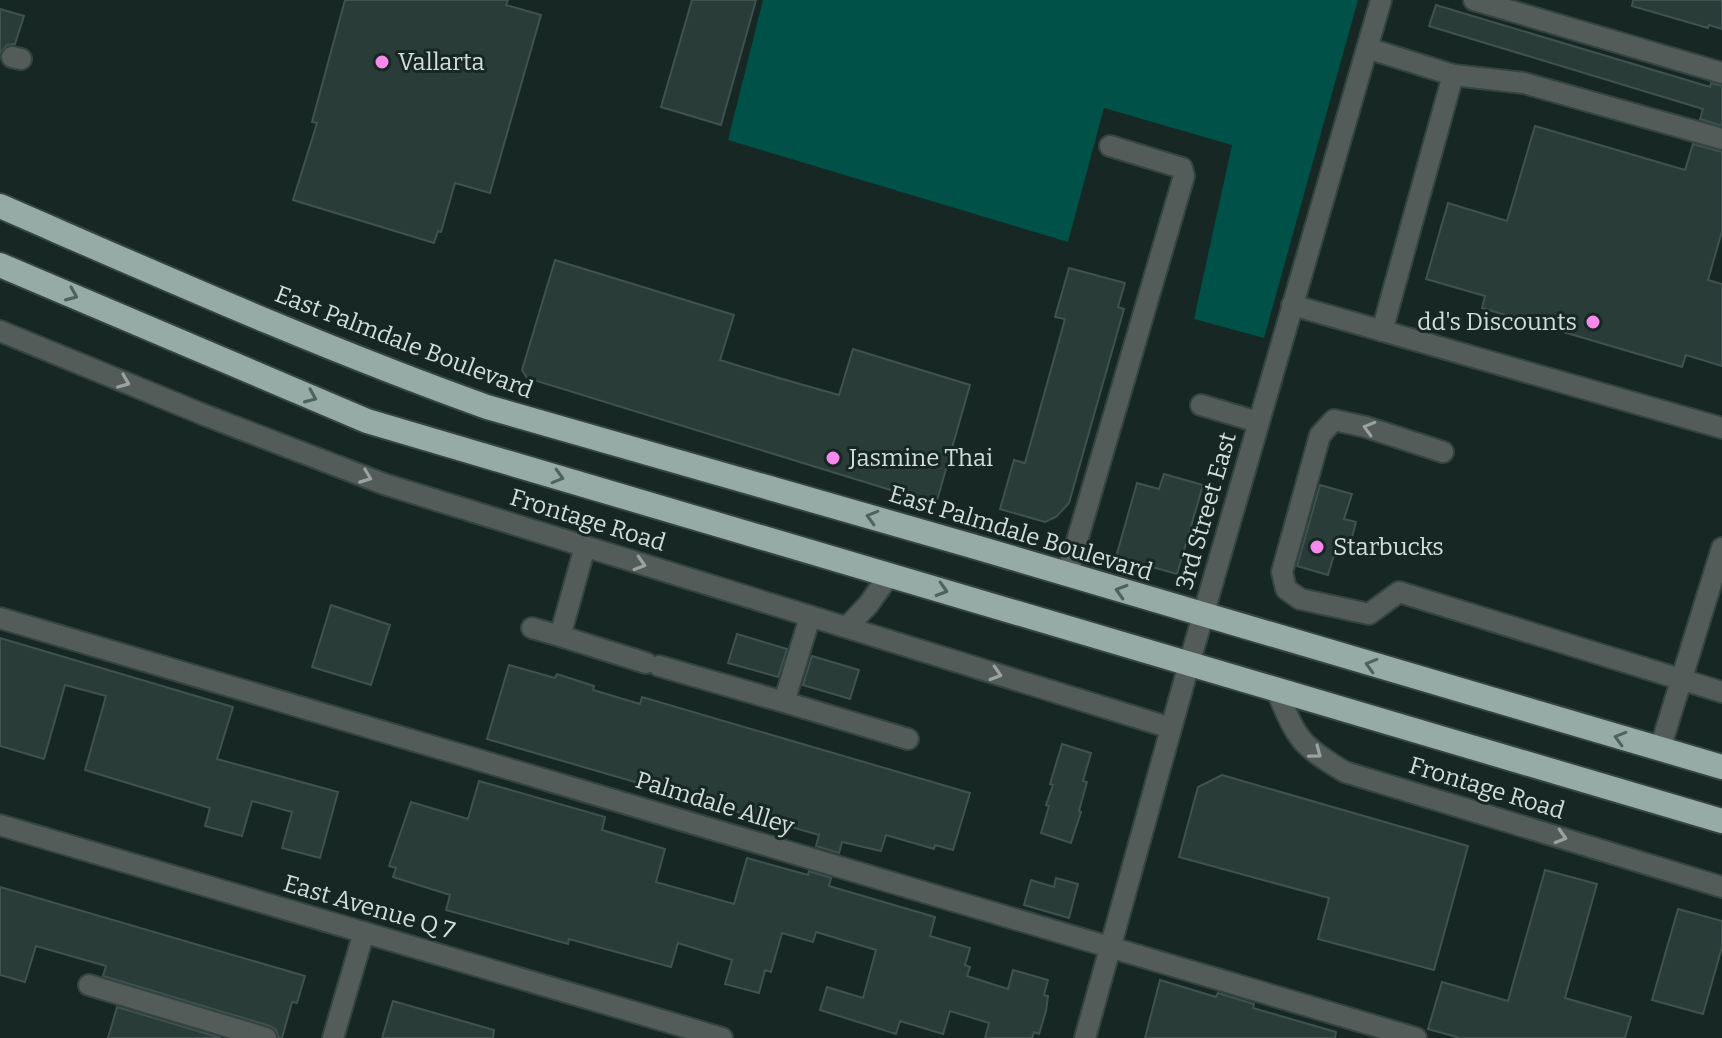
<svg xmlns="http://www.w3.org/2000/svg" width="1722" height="1038" font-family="Bitter,serif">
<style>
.green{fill:#005147}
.building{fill:#2a3c38;stroke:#40524f;stroke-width:2}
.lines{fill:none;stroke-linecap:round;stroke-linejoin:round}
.minor-casing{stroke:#344441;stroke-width:24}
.highway-casing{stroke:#344441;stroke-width:28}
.minor{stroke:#545c5a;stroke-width:20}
.highway{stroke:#96aba6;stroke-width:24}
.oneway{stroke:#50625e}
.oneway2{stroke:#9aa3a1}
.poi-dot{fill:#f788ec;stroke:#162724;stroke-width:3}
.labels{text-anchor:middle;stroke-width:6;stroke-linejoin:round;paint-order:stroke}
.poi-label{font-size:24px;fill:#d3dddb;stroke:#162724;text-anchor:start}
.street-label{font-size:24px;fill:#d3dddb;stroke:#162724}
</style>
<rect width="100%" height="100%" fill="#162724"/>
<!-- green -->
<path class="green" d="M763 0H1358L1264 338 1194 319 1232 145 1104 108 1068 242 728 140Z"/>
<!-- building -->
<path class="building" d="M345 0H508L506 5 541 15 490 193 455 183 441 232 438 231 434 243 293 200 317 123 312 122Z
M692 0H756L721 125 661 107Z
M1633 0H1722V29L1709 25 1708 28 1632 6Z
M1436 5 1710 87 1711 83 1722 86V126L1700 119 1703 109 1429 26Z
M0 9 24 16 15 44 7 45 0 53Z
M1535 126 1685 170 1693 144 1722 152V231L1708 280 1722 284V366L1686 355 1682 367 1482 308 1485 296 1426 279 1448 203 1507 221Z
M555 260 734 315 720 360 779 378 839 395 853 349 970 385 936 504 527 378 522 370Z
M1069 268 1125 283 1118 307 1124 309 1069 503 1056 517 1045 522 1000 509 1014 460 1025 463 1065 319 1055 317Z
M1164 474 1203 485 1177 574 1116 557 1137 483 1159 489Z
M1320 485 1352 494 1344 519 1356 522 1351 541 1339 538 1328 575 1297 566Z
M331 605 390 625 371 685 312 667Z
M737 634 787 649 778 677 728 663Z
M0 638 233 707 217 759 338 792 320 858 282 848 292 812 252 801 242 836 205 826 210 808 85 770 106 696 65 685 44 759 0 746Z
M812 656 859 670 850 699 803 685Z
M509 665 555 678 557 674 594 686 593 690 640 704 642 697 970 793 953 850 935 845 934 849 886 835 881 851 842 842 839 853 816 846 819 835 774 822 772 829 749 823 752 816 487 739Z
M1062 744 1091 753 1083 781 1087 782 1079 811 1081 812 1071 843 1041 833 1049 806 1046 805 1053 785 1050 784Z
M1222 775 1468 846 1434 970 1318 939 1329 898 1179 857 1198 787Z
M479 781 605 817 602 830 665 849 656 882 734 904 747 858 808 875 809 871 831 878 829 886 935 917 930 936 970 948 965 965 970 967 967 976 1008 989 1013 970 1048 980 1044 995 1048 996 1046 1011 1039 1034 1034 1032 1032 1038H985L989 1023 950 1011 943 1034 900 1021 896 1034 820 1010 827 987 863 998 876 950 816 932 813 942 782 933 771 972 765 970 759 993 725 984 732 960 678 943 671 967 569 939 568 944 446 910 450 895 393 877 396 868 389 866 411 802 468 819Z
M1545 870 1597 884 1565 998 1631 1017 1625 1038H1460L1428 1029 1442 982 1508 1001Z
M1056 878 1078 884 1069 918 1024 905 1031 880 1054 887Z
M0 887 305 976 297 1003 292 1002 282 1038H279L276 1030 270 1026 103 976 106 966 36 946 25 982 0 975Z
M1678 909 1722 921V947L1703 1014 1652 1000Z
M1160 980 1216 997 1218 993 1254 1004 1253 1008 1336 1032 1335 1038H1145Z
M393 1001 494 1030 493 1038H382Z
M117 1007 221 1038H108Z"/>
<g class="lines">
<!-- minor casing -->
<g class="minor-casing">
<path id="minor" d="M1474 0 1722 73
M1367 48 1453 75 1382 331
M12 57 21 59
M1453 75 1524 83 1722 139
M1292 305 1722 428
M0 331 207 416 384 484 1171 728
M1201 405 1258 422
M1443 452 1366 427 1334 420 1320 435 1282 572 1286 589 1300 599 1369 614 1399 592 1722 692
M585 547 560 636 646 663
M1067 575 1184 176 1182 168 1110 146
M0 618 1416 1038
M847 627 868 605 890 574
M532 628 560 636
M659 666 784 702 810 617
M1276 689C1297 738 1298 744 1345 772L1722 887
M784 702 908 739
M1660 749 1722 548
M0 825 722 1038
M89 985 266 1038
M333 1038 364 932
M1085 1038 1189 664 1381 0"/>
</g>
<!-- highway casing -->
<g class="highway-casing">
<path id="highway" d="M0 206C161 276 322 348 487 407L972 546 1722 767
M0 265 367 421 1722 821"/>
</g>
<!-- minor -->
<use href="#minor" class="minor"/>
<!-- highway -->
<use href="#highway" class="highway"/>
</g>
<!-- one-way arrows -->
<defs><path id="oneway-chevron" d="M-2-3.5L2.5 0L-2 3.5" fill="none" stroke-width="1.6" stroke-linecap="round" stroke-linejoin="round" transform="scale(2)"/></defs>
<g class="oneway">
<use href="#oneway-chevron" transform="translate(72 295) rotate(23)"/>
<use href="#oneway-chevron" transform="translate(311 397) rotate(23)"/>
<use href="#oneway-chevron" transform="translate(558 477) rotate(16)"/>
<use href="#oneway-chevron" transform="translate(872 517) rotate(-164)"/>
<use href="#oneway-chevron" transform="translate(942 590) rotate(17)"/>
<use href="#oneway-chevron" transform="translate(1121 591) rotate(-163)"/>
<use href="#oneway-chevron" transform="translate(1371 665) rotate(-164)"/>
<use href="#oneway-chevron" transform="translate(1620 738) rotate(-164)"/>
</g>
<g class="oneway2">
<use href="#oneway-chevron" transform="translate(124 382) rotate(22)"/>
<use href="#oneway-chevron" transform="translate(1369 428) rotate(-164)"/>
<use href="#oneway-chevron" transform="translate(366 477) rotate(21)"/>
<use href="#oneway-chevron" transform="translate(640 564) rotate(17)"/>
<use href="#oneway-chevron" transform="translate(996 674) rotate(17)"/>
<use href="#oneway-chevron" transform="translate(1316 753) rotate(37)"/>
<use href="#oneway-chevron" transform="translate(1561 837) rotate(17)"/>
</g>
<!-- markers -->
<g class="poi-dot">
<circle cx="382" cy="62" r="8"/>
<circle cx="1593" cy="322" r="8"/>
<circle cx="833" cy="458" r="8"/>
<circle cx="1317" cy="547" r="8"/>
</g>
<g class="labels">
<!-- poi labels -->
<g class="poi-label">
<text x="398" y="70">Vallarta</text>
<text x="1577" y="330" text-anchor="end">dd's Discounts</text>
<text x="849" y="466">Jasmine Thai</text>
<text x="1333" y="555">Starbucks</text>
</g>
<!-- street labels -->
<g class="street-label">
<text transform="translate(404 342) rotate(21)" y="8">East Palmdale Boulevard</text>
<text transform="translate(1206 511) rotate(-74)" y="8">3rd Street East</text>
<text transform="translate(588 520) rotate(17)" y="8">Frontage Road</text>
<text transform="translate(1021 533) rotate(17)" y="8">East Palmdale Boulevard</text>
<text transform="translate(1487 788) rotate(17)" y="8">Frontage Road</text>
<text transform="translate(715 803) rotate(17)" y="8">Palmdale Alley</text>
<text transform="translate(369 907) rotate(16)" y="8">East Avenue Q 7</text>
</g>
</g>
</svg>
